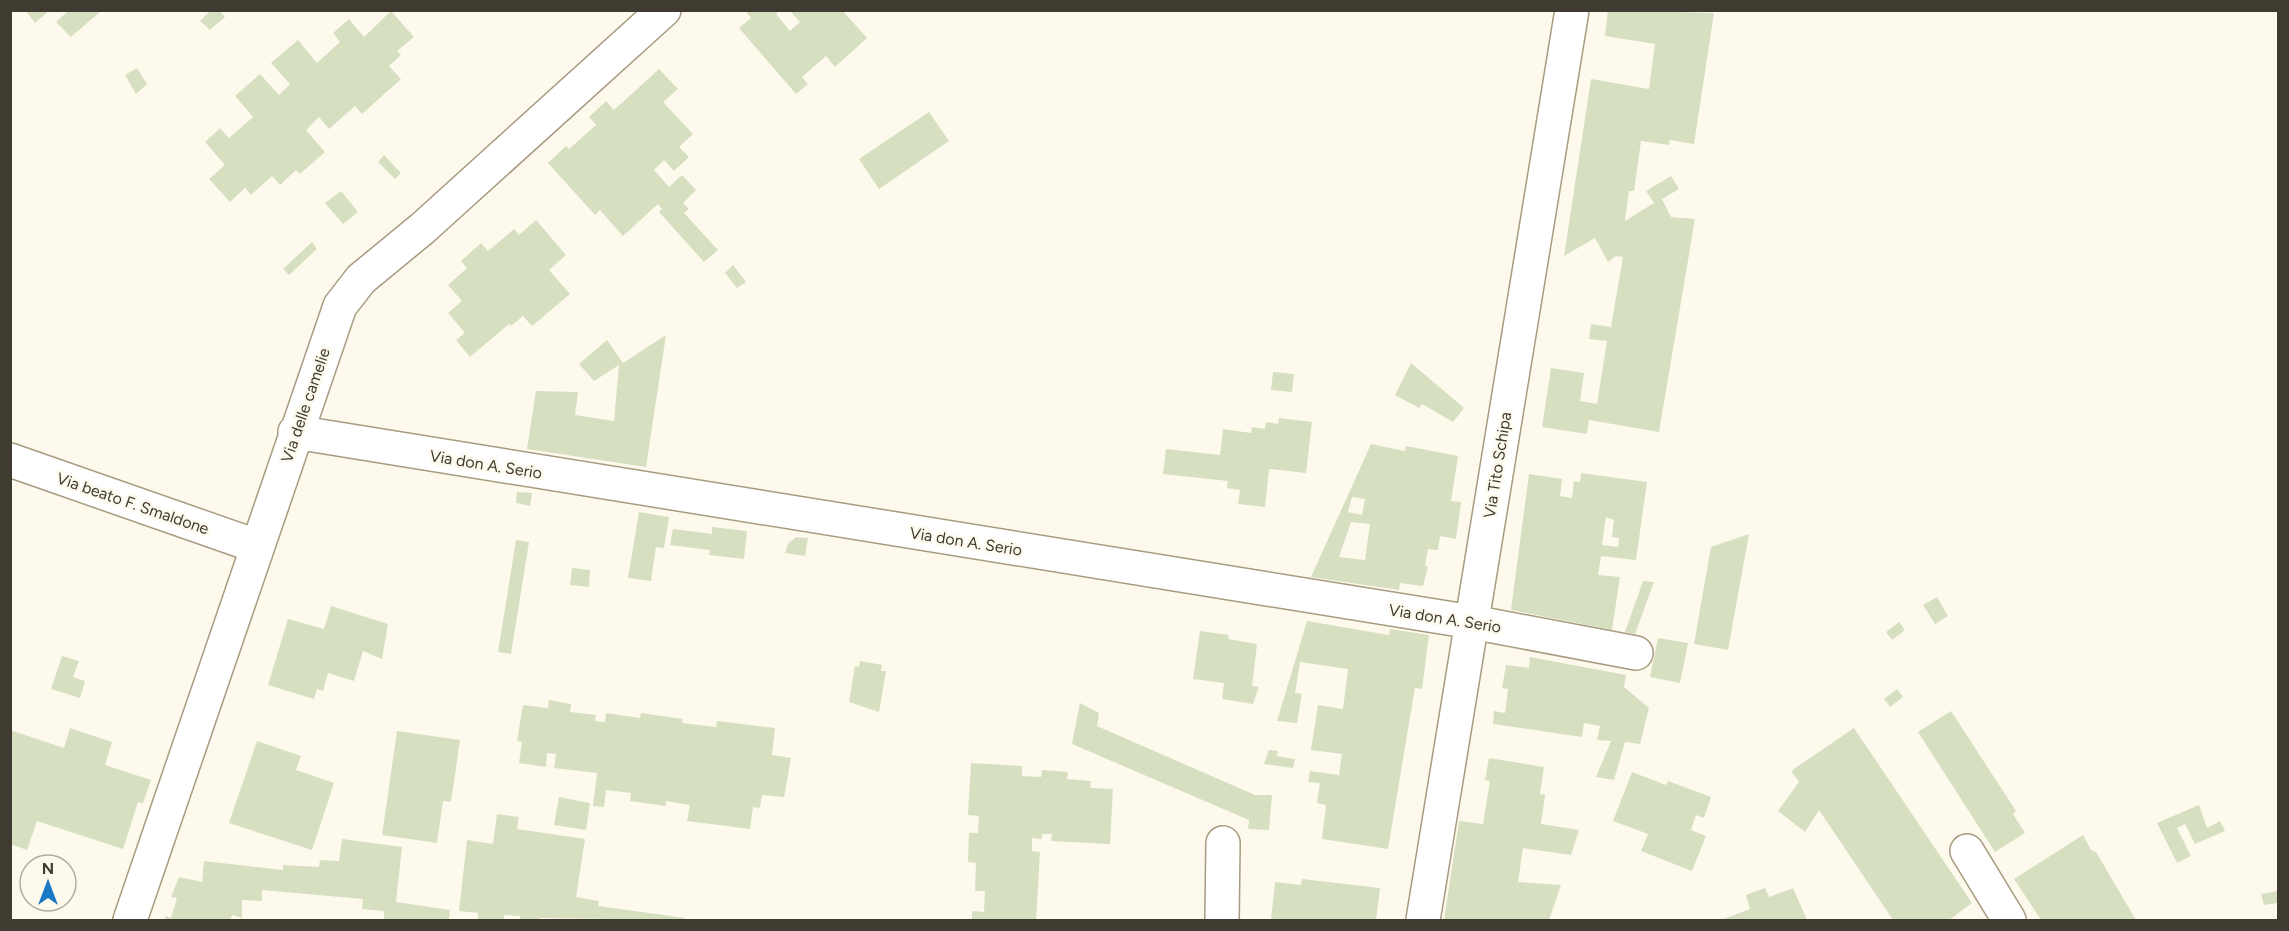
<svg xmlns="http://www.w3.org/2000/svg" width="2289" height="931" font-family="Figtree,sans-serif">
<style>
.building{fill:#d7dfc1;fill-rule:evenodd}
.lines{fill:none;stroke-linecap:round;stroke-linejoin:round}
.street-casing{stroke:#a79b80;stroke-width:36}
.street{stroke:#fff;stroke-width:33}
.labels{text-anchor:middle;stroke-width:5;stroke-linejoin:round;paint-order:stroke}
.street-label{font-size:16px;fill:#403b30;stroke:#fef9ed}
</style>
<rect width="100%" height="100%" fill="#fef9ed"/>
<!-- building -->
<path class="building" d="M25 10H50L35 23Z
M69 10H99L100 12 71 37 56 22Z
M211 10H219L225 17 210 30 200 21Z
M745 10H780L776 14 790 31 800 22 789 10H842L867 38 835 67 826 56 802 77 808 84 796 94 739 28 751 18Z
M1608 10 1714 13 1694 144 1670 140 1669 145 1641 141 1634 191H1629L1625 221 1654 203 1646 191 1671 176 1679 189 1662 199 1671 217 1695 219 1659 432 1589 420 1587 434 1542 427 1551 368 1584 373 1580 401 1597 404 1607 341 1589 339 1591 324 1611 327 1623 257 1616 256 1608 262 1595 238 1564 256 1591 79 1649 89 1655 44 1605 36Z
M391 11 414 37 397 51 401 55 389 66 401 79 362 114 355 106 329 129 319 117 306 130 325 152 300 174 296 170 280 185 272 176 251 195 245 188 230 202 209 179 225 165 205 142 220 128 229 138 253 117 235 96 260 74 279 95 290 84 271 63 298 40 317 63 340 42 333 33 349 19 364 37Z
M137 68 147 84 136 94 125 75Z
M659 69 678 89 663 102 693 134 679 147 689 157 674 171 664 160 654 170 669 187 682 175 696 190 683 203 689 209 684 213 718 250 704 262 659 212 662 209 658 204 623 236 600 210 595 215 548 163 566 146 569 149 596 125 589 117 606 101 614 110Z
M929 112 949 141 879 189 859 159Z
M384 155 401 173 395 179 378 162Z
M341 191 358 212 343 224 325 203Z
M536 220 566 255 549 270 570 294 532 326 523 316 511 326 509 324 470 357 456 340 465 333 448 313 462 301 448 285 467 268 461 261 481 243 488 251 514 229 519 235Z
M312 242 317 249 289 275 283 269Z
M733 265 746 282 737 288 725 273Z
M666 335 646 467 527 449 536 391 578 392 575 415 614 421 619 365 594 381 579 364 607 340 623 363Z
M1411 363 1464 408 1453 422 1422 404 1419 408 1395 395Z
M1273 372 1294 374 1292 392 1271 390Z
M1279 418 1312 422 1306 473 1269 469 1265 507 1238 504 1240 490 1227 488 1228 481 1163 474 1166 449 1220 455 1223 429 1251 433 1252 427 1265 429 1266 422 1278 424Z
M1371 444 1405 451 1406 446 1458 456 1451 501 1461 502 1456 539 1440 536 1438 550 1428 549 1425 566H1428L1423 586 1400 583 1399 590 1311 577ZM1352 497 1365 499 1362 515 1348 512ZM1351 522 1370 524 1365 560 1339 557Z
M1581 473 1647 482 1636 560 1601 556 1598 575 1620 577 1612 630 1511 610 1529 474 1562 479 1560 496 1572 498 1574 481 1580 482ZM1606 517 1614 520 1612 537 1619 538 1618 547 1602 545Z
M517 492 532 493 530 506 516 503Z
M639 512 669 517 664 548 656 547 651 581 628 578Z
M712 527 747 531 744 559 709 555 710 550 670 545 673 529 712 534Z
M1749 534 1728 650 1694 644 1711 547Z
M796 537 808 538 805 556 785 553 788 544Z
M516 540 529 542 511 654 498 652Z
M572 568 590 570 589 587 570 585Z
M1643 581 1654 582 1635 634 1625 632Z
M1937 597 1948 616 1935 624 1923 605Z
M331 606 388 624 382 659 363 651 354 681 328 673 323 691 317 689 314 699 268 685 288 619 324 629Z
M1307 621 1389 635 1390 629 1429 635 1422 689 1415 688 1388 849 1322 839 1326 805 1317 803 1320 783 1308 782 1310 771 1339 775 1342 754 1311 750 1318 705 1343 709 1348 669 1300 662 1295 693 1302 694 1297 723 1277 721Z
M1899 622 1905 630 1892 640 1886 632Z
M1200 631 1229 635 1228 639 1257 644 1252 686 1259 687 1253 704 1222 699 1224 683 1193 679Z
M1658 638 1688 643 1680 683 1650 677Z
M62 656 79 661 73 677 85 681 80 698 51 689Z
M1530 657 1626 675 1624 687 1649 708 1640 744 1625 742 1614 780 1596 777 1611 741 1597 740 1600 726 1584 723 1582 737 1493 724 1494 711 1505 713 1508 689 1502 688 1506 665 1529 668Z
M860 661 882 665 881 671H886L879 712 849 702 855 666 859 667Z
M1897 689 1903 697 1890 707 1884 699Z
M549 700 571 704 570 712 596 715 595 721 605 722 606 713 640 718 641 713 683 719 682 723 716 727 717 721 775 728 772 755 791 758 784 797 762 795 760 808 753 807 750 829 687 821 690 805 666 801V806L630 801 631 793 606 790 604 807 593 806 597 773 554 768 556 754 547 753 546 767 519 763 522 742 517 741 523 705 548 708Z
M1080 703 1099 713 1097 726 1255 795H1272L1269 830 1248 829 1249 820 1072 744Z
M1951 711 2016 811 2013 814 2025 833 1995 852 1918 732Z
M70 728 112 742 105 765 151 780 143 803 138 802 123 849 37 821 27 850 10 844V730L64 748Z
M1854 728 1972 903 1949 920H1893L1819 810 1805 832 1778 811 1799 782 1791 771Z
M397 731 460 740 451 802 443 801 437 843 382 835Z
M257 741 301 756 296 770 334 783 312 850 229 823Z
M1269 750 1278 751 1277 756 1295 759 1293 768 1264 764Z
M1489 758 1544 767 1540 794 1545 795 1541 824 1579 830 1571 855 1523 848 1518 882 1561 885 1549 920H1444L1459 821 1483 824 1490 781 1485 780Z
M971 763 1022 766V776L1041 777 1042 770 1068 772 1067 779 1091 781 1090 788 1113 789 1110 844 1051 841 1052 834H1042V839L1032 838V851L1040 852 1036 920H972V911L984 912 985 891H975L976 863 968 862 969 833H978L979 816 968 815Z
M1632 772 1666 785 1668 781 1711 797 1704 818 1696 815 1691 830 1706 836 1692 871 1641 851 1648 834 1613 821Z
M559 797 590 803 586 830 554 825Z
M2199 805 2207 828 2220 821 2225 831 2195 844 2185 824 2177 828 2191 856 2177 863 2157 823Z
M497 814 519 817 517 829 585 839 576 897 599 901 598 906 685 918V920L540 918 539 920H520V916L504 915V920H478V913L459 911 467 840 493 844Z
M2083 835 2091 850 2096 852 2136 920H2041L2014 879Z
M342 839 402 847 396 902 450 910 449 920H384V911L362 909 363 899 262 890V901L242 900V918L232 915 230 920H164L166 916 171 918 177 898 171 897 179 877 202 882 204 861 283 870V865L319 867 320 860 339 861Z
M1302 879 1380 888 1376 920H1271L1275 882 1301 885Z
M1765 888 1769 897 1793 888 1807 920H1721L1750 909 1746 895Z
M2278 891V903L2264 905 2261 894Z"/>
<g class="lines">
<!-- street casing -->
<g class="street-casing">
<path id="street" d="M295 432 1472 622 1636 653
M10 460 256 546
M1967 851 2009 920
M130 920 340 306 361 279 423 228 664 10
M1222 920 1223 843
M1423 920 1572 10"/>
</g>
<!-- street -->
<use href="#street" class="street"/>
</g>
<g class="labels">
<!-- street labels -->
<g class="street-label">
<text transform="translate(305 405) rotate(-71)" y="6">Via delle camelie</text>
<text transform="translate(486 464) rotate(9)" y="6">Via don A. Serio</text>
<text transform="translate(1497 465) rotate(-81)" y="6">Via Tito Schipa</text>
<text transform="translate(133 503) rotate(19)" y="6">Via beato F. Smaldone</text>
<text transform="translate(966 541) rotate(9)" y="6">Via don A. Serio</text>
<text transform="translate(1445 618) rotate(9)" y="6">Via don A. Serio</text>
</g>
</g>
<!-- border -->
<rect width="2289" height="931" fill="none" stroke="#403b30" stroke-width="24"/>
<!-- north arrow -->
<g transform="translate(48 883)"><circle r="28" fill="#fef9ed" stroke="#b2ada1" stroke-width="1.5"/>
<path d="M0-4.5L10 22L0 15L-10 22Z" fill="#1879c5"/>
<text y="-9" font-size="16" font-weight="bold" text-anchor="middle" fill="#403b30">N</text>
</g>
</svg>
